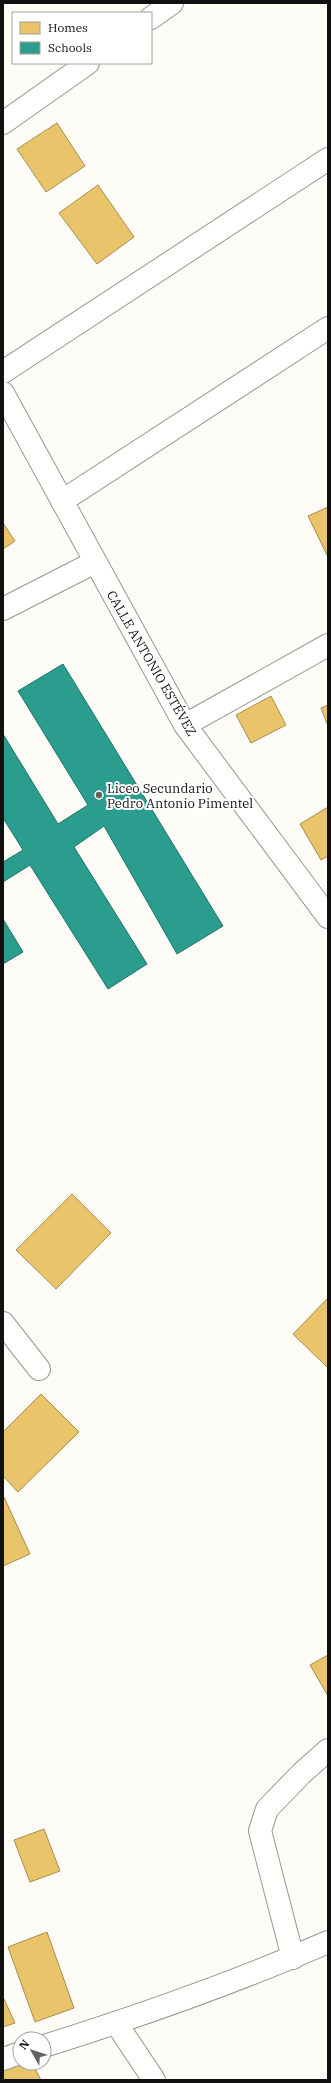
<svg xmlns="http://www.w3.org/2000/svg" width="331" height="2083" font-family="'IBM Plex Serif',serif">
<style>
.homes{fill:#e9c46a;stroke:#a88e4f}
.schools{fill:#2a9d8f;stroke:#227369}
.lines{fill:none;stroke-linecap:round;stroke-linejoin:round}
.minor-casing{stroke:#979795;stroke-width:24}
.tertiary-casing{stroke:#979795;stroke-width:24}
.minor{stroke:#fffffe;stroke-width:22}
.tertiary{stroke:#fffffe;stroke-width:22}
.poi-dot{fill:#646362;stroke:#fff;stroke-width:1.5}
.labels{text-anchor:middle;stroke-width:4;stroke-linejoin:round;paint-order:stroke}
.street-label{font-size:13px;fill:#111;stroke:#fff}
.poi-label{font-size:13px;fill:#111;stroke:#fff;text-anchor:start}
</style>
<rect width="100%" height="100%" fill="#fdfcf7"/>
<!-- homes -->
<path class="homes" d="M57 123 85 166 46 192 17 149Z
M98 185 134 237 97 264 59 213Z
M328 507V557L308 516Z
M3 523 15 541 3 549Z
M271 696 286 725 251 743 236 715Z
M328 705V726L321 708Z
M328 807V856L321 860 300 824Z
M72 1194 111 1233 56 1289 16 1250Z
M328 1298V1368L293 1334Z
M41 1394 79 1432 18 1492 3 1476V1432Z
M4 1497 30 1554 3 1566V1498Z
M328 1655V1696L310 1665Z
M44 1829 60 1871 30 1882 14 1840Z
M47 1932 74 2008 35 2022 8 1947Z
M3 1997 15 2023 3 2027Z
M20 2063H32L41 2080H3V2069Z"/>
<!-- schools -->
<path class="schools" d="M63 664 223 926 177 954 104 826 74 847 147 964 108 989 30 865 3 882V862L23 850 3 818V734L58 824 88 805 18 691Z
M3 919 23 952 3 964Z"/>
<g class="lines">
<!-- minor casing -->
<g class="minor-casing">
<path id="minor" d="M151 18 172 3
M3 123 88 63
M3 372 328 159
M62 501 328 328
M3 609 95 562
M185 725 328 645
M3 1323 39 1369
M293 1958 260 1831 267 1809 302 1773 328 1750
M116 2023 154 2080
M44 2046C140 2016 236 1982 328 1942
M3 2059 20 2053"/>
</g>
<!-- tertiary casing -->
<g class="tertiary-casing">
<path id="tertiary" d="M3 393 185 725 328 917"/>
</g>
<!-- minor -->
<use href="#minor" class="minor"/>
<!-- tertiary -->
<use href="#tertiary" class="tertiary"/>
</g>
<!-- markers -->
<circle class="poi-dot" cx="99" cy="795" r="4"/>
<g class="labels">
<!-- street labels -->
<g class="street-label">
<text transform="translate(152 663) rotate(60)" y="5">CALLE ANTONIO ESTÉVEZ</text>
</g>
<!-- poi labels -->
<g class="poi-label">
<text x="107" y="793">Liceo Secundario<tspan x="107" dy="15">Pedro Antonio Pimentel</tspan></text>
</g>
</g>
<!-- border -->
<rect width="331" height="2083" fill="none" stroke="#111111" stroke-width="8"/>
<!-- legend -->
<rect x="12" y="12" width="140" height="52" fill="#ffffff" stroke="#a0a0a0"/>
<rect x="20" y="22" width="20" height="12" fill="#e9c46a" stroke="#a0a0a0"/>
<text x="48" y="32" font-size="12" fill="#111111">Homes</text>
<rect x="20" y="42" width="20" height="12" fill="#2a9d8f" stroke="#a0a0a0"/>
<text x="48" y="52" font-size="12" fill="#111111">Schools</text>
<!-- north arrow -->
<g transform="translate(32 2051) rotate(309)"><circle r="19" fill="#ffffff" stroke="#a0a0a0"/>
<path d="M0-3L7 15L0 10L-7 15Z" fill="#646362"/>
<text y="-6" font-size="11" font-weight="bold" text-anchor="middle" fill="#111111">N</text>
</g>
</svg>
